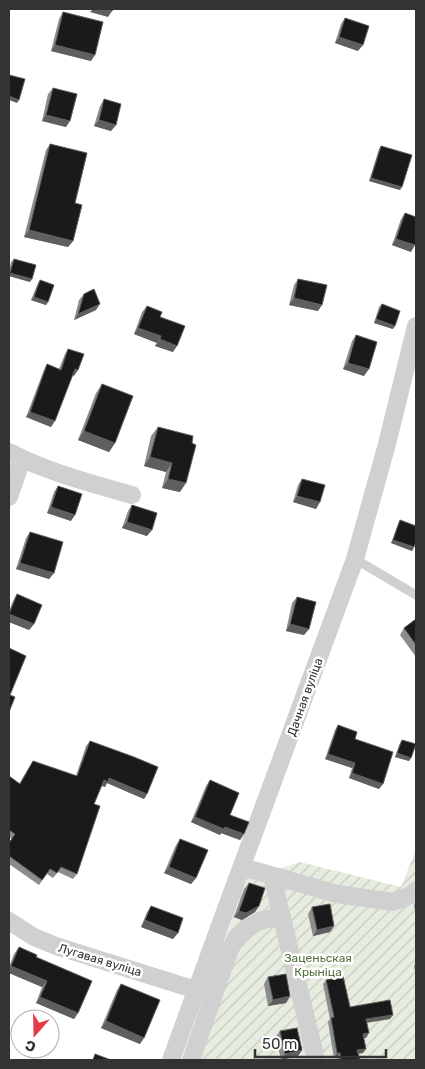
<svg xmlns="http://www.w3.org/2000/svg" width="425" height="1069" font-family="Rubik,sans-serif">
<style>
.garden{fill:url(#garden-furrows)}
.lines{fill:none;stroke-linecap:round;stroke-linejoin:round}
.service{stroke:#d0d0d0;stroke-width:9}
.minor{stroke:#d0d0d0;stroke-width:18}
.wall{fill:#8c8c8c}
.shaded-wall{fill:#5f5f5f}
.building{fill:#1a1a1a;stroke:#5f5f5f}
.labels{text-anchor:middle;stroke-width:5;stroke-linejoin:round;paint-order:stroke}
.street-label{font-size:12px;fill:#333;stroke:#fff}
.park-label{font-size:12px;fill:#56703f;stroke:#fff}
</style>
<defs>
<pattern id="garden-furrows" width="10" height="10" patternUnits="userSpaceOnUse" patternTransform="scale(1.25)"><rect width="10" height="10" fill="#e6ecdf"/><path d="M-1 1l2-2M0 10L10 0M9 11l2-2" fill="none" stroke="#c6cbc0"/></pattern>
</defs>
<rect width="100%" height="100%" fill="#fff"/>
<!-- garden -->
<path class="garden" d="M416 849V1060H183L231 923 250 862 279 869 300 862 401 887Z"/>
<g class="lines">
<!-- service -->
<path class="service" d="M355 559 416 595"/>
<!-- minor -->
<path class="minor" d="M9 452C47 472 90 483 132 495
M9 497 22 459
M242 867 337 894 393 902 411 895 416 890
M272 876 316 1060
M9 921 34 937 56 946 196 990
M171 1060 223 917 355 559 387 444 416 326
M191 1060 230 949C237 936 251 923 266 919 271 918 276 918 282 918"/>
</g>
<!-- wall -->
<path class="wall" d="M63 12 91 61 51 51 59 19Z
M345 18 358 51 335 43 341 24Z
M53 88 66 127 42 121 48 94Z
M104 99 116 125 111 131 94 126 100 106Z
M50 144 75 203 73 241 68 247 24 237 46 150Z
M381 146 400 190 369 181 379 149Z
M405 213 411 252 392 245 401 219Z
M14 259 30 282 9 276V272L11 262Z
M298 279 318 311 289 305 294 285Z
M40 280 48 302 46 305 31 300 38 283Z
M84 294 96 310 74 320 79 300Z
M382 304 393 329 374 323 379 307Z
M147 306 160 317 173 352 155 346 157 343 134 334 142 312Z
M356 335 364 376 343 369 352 341Z
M68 349 74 376 73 375 51 427 26 417 44 370 47 364 59 369 65 354Z
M102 384 115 443 109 452 78 440 96 393Z
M158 427 192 443 180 492 162 488 166 472 144 466 151 436Z
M302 479 316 509 293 502 298 485Z
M58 486 71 521 47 513 54 492Z
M132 505 147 536 122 528 128 511Z
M400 520 414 547 412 551 391 543 398 524Z
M30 532 54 573 49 579 16 569 26 538Z
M17 594 34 624 29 630 9 622V611L13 601Z
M297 597 309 629 304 635 286 631 292 603Z
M416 619V657L400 635 404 628Z
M338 725 355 739 383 784 379 789 349 778 352 768 325 759 335 730Z
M402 740 411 758 409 761 395 757 400 743Z
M90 741 147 794 144 799 107 783 105 787 102 786 94 804 77 874 73 879 58 872 53 878 47 874 39 885 9 864V843L12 839 9 837V776L19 784 33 761 76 776 86 746Z
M210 780 230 815 244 834 240 840 221 833 220 835 191 822 206 786Z
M180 839 196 878 191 884 164 873 176 845Z
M249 883 259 906 255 912 242 920 234 917 244 889Z
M416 902V918L414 905Z
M151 906 178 933 173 939 141 927 147 912Z
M312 907 334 926 330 932 313 936 308 914Z
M19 947 36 957 78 1013 74 1019 36 1003 42 987 9 973V967L14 954Z
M416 963V977L414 966Z
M268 977 290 996 286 1003 268 1006 264 984Z
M326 980 350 1007 390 1019 367 1023 366 1038H364L363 1053 358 1054 360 1060H337V1057L334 1058 328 1022 330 1019 323 984Z
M121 984 140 1044 101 1028 117 990Z
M280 1031 302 1050 298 1056 281 1060 276 1037Z"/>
<!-- shaded-wall -->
<path class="shaded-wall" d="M93 9H104L112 11 108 17 90 12Z
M339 37 363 45 358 51 335 43Z
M55 45 95 55 91 61 51 51Z
M9 96 19 100 17 103 9 100Z
M46 115 70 121 66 127 42 121Z
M99 120 116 125 111 131 94 126Z
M371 178 402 187 400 190 369 181Z
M29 230 73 241 68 247 24 237Z
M396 239 415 245 411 252 392 245Z
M10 273 32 279 30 282 9 276Z
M34 297 48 302 46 305 31 300Z
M294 298 322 305 318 311 289 305Z
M100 304 96 310 74 320 78 314Z
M376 319 395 326 393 329 374 323Z
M138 328 161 336 157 343 134 334Z
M160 339 177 346 173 352 155 346Z
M348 363 369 369 364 376 343 369Z
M75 369 78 370 74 376 71 374Z
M30 412 55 421 51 427 26 417Z
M84 431 115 443 109 452 78 440Z
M150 457 172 463 166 472 144 466Z
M168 479 186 483 180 492 162 488Z
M297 496 320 502 316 509 293 502Z
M51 507 75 515 71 521 47 513Z
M127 522 152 530 147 536 122 528Z
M393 540 414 547 412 551 391 543Z
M20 563 54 573 49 579 16 569Z
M9 614 34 624 29 630 9 622Z
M290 624 309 629 304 635 286 631Z
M397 753 411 758 409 761 395 757Z
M328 754 355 763 352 768 325 759Z
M352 773 383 784 379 789 349 778Z
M109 778 147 794 144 799 107 783 105 787 101 785 104 780Z
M195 817 225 827 244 834 240 840 221 833 220 835 191 822Z
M169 867 196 878 191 884 164 873Z
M259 906 255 912 242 920 234 917 239 911Z
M145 920 178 933 173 939 141 927Z
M334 926 330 932 313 936 317 930Z
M11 966 47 981 42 987 9 973V969Z
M290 996 286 1003 268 1006 273 1000Z
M40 997 78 1013 74 1019 36 1003Z
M393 1015 390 1019 363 1023 366 1019Z
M106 1021 144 1038 140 1044 101 1028Z
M369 1033 366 1038H360L363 1034Z
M366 1049 363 1053 354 1054 357 1050Z
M302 1050 298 1056 281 1060 285 1054Z
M337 1053H340L337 1057 334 1058Z"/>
<!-- building -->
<path class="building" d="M104 9H113L112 11Z
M63 12 103 22 95 55 55 45Z
M345 18 369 26 363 45 339 37Z
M9 75 25 79 19 100 9 96Z
M53 88 77 94 70 121 46 115Z
M104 99 121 104 116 125 99 120Z
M50 144 87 153 75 203 82 205 73 241 29 230Z
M381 146 412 155 402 187 371 178Z
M405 213 416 217V243L415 245 396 239Z
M14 259 36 265 32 279 10 273Z
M298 279 327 285 322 305 294 298Z
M40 280 54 285 48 302 34 297Z
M94 289 100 304 78 314 84 294Z
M382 304 400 311 395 326 376 319Z
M147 306 162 312 160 317 185 326 177 346 160 339 161 336 138 328Z
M356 335 377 342 369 369 348 363Z
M68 349 84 354 78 370 75 369 55 421 30 412 47 364 61 370Z
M102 384 133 396 115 443 84 431Z
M158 427 193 436 192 443 196 445 186 483 168 479 172 463 150 457Z
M302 479 325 485 320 502 297 496Z
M58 486 82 494 75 515 51 507Z
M132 505 157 513 152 530 127 522Z
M400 520 416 526V542L414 547 393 540Z
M30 532 63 542 54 573 20 563Z
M17 594 42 605 34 624 9 614Z
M297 597 316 602 309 629 290 624Z
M416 619V645L404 628Z
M9 648 26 656 10 695 15 697 9 712Z
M338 725 357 732 355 739 393 752 383 784 352 773 355 763 328 754Z
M402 740 416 744 411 758 397 753Z
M90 741 134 757 158 767 147 794 109 778 108 782 104 780 94 804 100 806 77 874 61 867 57 873 50 869 42 880 9 856V843L15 834 9 830V776L20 784 33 761 77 776Z
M210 780 239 793 230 815 249 822 244 834 225 827 224 829 195 817Z
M180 839 208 850 196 878 169 867Z
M249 883 265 888 259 906 246 913 239 911Z
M330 904 334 926 317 930 312 907Z
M151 906 183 918 178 933 145 920Z
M19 947 37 955 36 957 92 981 78 1013 40 997 47 981 11 966Z
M286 974 290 996 273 1000 268 977Z
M343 976 350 1007 390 1000 393 1015 366 1019 369 1033 363 1034 366 1049 357 1050 360 1060H341L340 1053H337L331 1018 334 1017 326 980Z
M121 984 160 1000 144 1038 106 1021Z
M297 1028 302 1050 285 1054 280 1031Z
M95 1054 111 1060H93Z"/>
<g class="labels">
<!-- street labels -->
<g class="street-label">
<text transform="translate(305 697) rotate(-70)" y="4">Дачная вуліца</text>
<text transform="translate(100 960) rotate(17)" y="4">Лугавая вуліца</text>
</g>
<!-- park labels -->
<g class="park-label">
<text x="318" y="962">Заценьская<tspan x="318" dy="14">Крыніца</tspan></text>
</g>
</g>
<!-- border -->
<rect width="425" height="1069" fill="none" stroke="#333333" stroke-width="20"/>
<!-- north arrow -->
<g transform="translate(35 1034) rotate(200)"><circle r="24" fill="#ffffff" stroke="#adadad"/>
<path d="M0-4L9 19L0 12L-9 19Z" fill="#e63946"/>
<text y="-8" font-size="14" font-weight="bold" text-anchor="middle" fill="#333333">С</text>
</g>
<!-- scale -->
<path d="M255 1049v8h131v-8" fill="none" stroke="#333333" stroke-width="2.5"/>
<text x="262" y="1049" font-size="15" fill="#333333" stroke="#ffffff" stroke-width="4" paint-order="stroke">50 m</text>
</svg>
